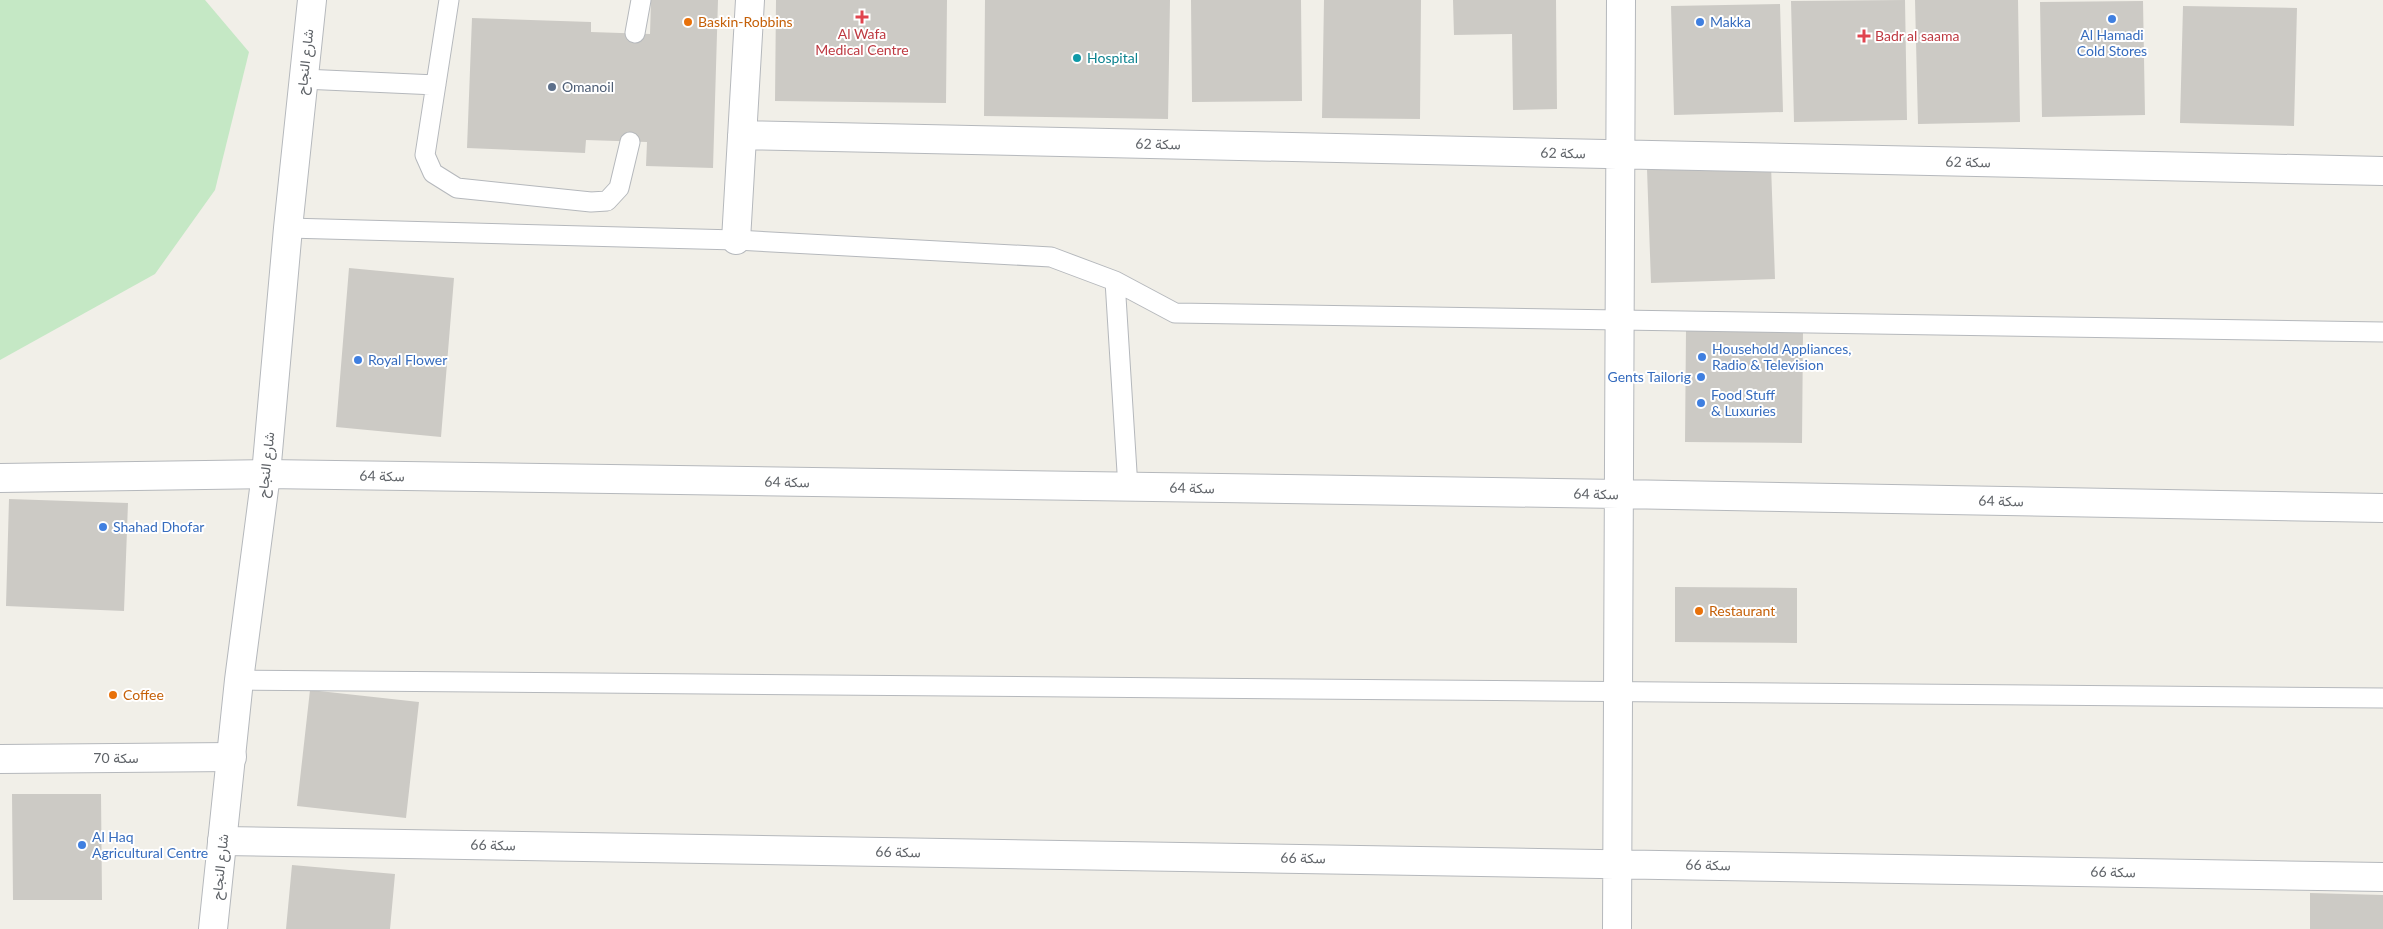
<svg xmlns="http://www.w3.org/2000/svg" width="2383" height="929" font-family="Lato,Vazirmatn,sans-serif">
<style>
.green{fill:#c5e8c5}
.building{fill:#cccac5}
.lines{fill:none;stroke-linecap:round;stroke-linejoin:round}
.service-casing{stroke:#b5b8bc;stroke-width:21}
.minor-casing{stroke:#b5b8bc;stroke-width:30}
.tertiary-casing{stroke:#b5b8bc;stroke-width:30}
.service{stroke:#fff;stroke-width:19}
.minor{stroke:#fff;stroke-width:28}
.tertiary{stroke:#fff;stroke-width:28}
.health-dot{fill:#e0444e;stroke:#fff;stroke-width:2}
.shop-dot{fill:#3f7fe0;stroke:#fff;stroke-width:2}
.food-dot{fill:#e8710a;stroke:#fff;stroke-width:2}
.culture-dot{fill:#0f9aa8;stroke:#fff;stroke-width:2}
.service-dot{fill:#5c6f8a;stroke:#fff;stroke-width:2}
.labels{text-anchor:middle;stroke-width:4;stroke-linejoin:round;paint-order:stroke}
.food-label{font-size:14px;fill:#c56008;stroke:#fff;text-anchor:start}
.shop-label{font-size:14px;fill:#366cbe;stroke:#fff;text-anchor:start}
.health-label{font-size:14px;fill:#be3a42;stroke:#fff}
.culture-label{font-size:14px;fill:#0d838f;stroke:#fff;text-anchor:start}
.street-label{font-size:14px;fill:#5f6368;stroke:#fff}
.service-label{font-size:14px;fill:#4e5e75;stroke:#fff;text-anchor:start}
</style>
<rect width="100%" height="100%" fill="#f1efe8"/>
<!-- green -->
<path class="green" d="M0 0H205L249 52 215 190 155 274 0 360Z"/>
<!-- building -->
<path class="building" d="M651 0H718L713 168 646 166 647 142 586 140 585 153 467 148 472 18 591 22V32L650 34Z
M776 0H947L946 103 775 101Z
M985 0H1170L1168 119 984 116Z
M1191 0H1301L1302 101 1192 102Z
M1324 0H1421L1420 119 1322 118Z
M1453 0H1556L1557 109 1513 110 1512 34 1454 35Z
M1905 0 1907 120 1794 122 1791 1Z
M1915 0H2018L2020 122 1918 124Z
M2143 1 2145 115 2042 117 2040 2Z
M1780 4 1783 112 1674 115 1671 6Z
M2183 6 2297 8 2294 126 2180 123Z
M1771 165 1775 279 1651 283 1647 169Z
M349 268 454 278 441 437 336 427Z
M1686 330 1803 331 1802 443 1685 442Z
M9 499 128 503 124 611 6 606Z
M1675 587 1797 588V643L1675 642Z
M310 690 419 702 406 818 297 806Z
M12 794H101L102 900H13Z
M292 865 395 874 390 929H286Z
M2310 893 2383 895V929H2310Z"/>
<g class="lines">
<!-- service casing -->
<g class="service-casing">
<path id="service" d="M449 0 425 155 433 173 457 188 591 202 607 201 619 188 630 142
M635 33 641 0
M303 79 436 85
M288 228 736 240 1051 257 1115 281 1175 313 2383 332
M1115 281 1128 488
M239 680 2383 698"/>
</g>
<!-- minor casing -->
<g class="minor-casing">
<path id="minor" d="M742 135 2383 171
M736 240 750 0
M0 478 266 474 1619 494 2383 508
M0 759 232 757
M222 841 2383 877
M1617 929 1621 0"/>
</g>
<!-- tertiary casing -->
<g class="tertiary-casing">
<path id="tertiary" d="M213 929 239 680 266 474 288 228 312 0"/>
</g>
<!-- service -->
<use href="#service" class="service"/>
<!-- minor -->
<use href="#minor" class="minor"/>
<!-- tertiary -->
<use href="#tertiary" class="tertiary"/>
</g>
<!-- markers -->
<g class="health-dot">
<path d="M859.5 9.5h5v5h5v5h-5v5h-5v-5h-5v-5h5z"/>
<path d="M1861.5 28.5h5v5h5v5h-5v5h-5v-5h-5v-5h5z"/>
</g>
<g class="shop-dot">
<circle cx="2112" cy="19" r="5"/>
<circle cx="1700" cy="22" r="5"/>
<circle cx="1702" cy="357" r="5"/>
<circle cx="358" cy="360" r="5"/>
<circle cx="1701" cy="377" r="5"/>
<circle cx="1701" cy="403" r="5"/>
<circle cx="103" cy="527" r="5"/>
<circle cx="82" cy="845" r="5"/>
</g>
<g class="food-dot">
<circle cx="688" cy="22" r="5"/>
<circle cx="1699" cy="611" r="5"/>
<circle cx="113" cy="695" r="5"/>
</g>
<circle class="culture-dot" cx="1077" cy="58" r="5"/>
<circle class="service-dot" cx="552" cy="87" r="5"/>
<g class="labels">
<!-- food labels -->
<g class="food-label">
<text x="698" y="27">Baskin-Robbins</text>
<text x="1709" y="616">Restaurant</text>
<text x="123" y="700">Coffee</text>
</g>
<!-- shop labels -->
<g class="shop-label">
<text x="1710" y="27">Makka</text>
<text x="2112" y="40" text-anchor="middle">Al Hamadi<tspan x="2112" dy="16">Cold Stores</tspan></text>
<text x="1712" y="354">Household Appliances,<tspan x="1712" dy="16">Radio &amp; Television</tspan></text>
<text x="368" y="365">Royal Flower</text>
<text x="1691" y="382" text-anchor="end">Gents Tailorig</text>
<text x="1711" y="400">Food Stuff<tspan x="1711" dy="16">&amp; Luxuries</tspan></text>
<text x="113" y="532">Shahad Dhofar</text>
<text x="92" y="842">Al Haq<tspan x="92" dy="16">Agricultural Centre</tspan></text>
</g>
<!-- health labels -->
<g class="health-label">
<text x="862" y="39">Al Wafa<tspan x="862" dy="16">Medical Centre</tspan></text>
<text x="1875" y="41" text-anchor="start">Badr al saama</text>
</g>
<!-- culture labels -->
<g class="culture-label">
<text x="1087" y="63">Hospital</text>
</g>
<!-- street labels -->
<g class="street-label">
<text transform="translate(305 62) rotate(-84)" y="5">شارع النجاح</text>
<text transform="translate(1158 144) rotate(1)" y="5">سكة 62</text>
<text transform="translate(1563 153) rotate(1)" y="5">سكة 62</text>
<text transform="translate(1968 162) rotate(1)" y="5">سكة 62</text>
<text transform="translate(266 465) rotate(-84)" y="5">شارع النجاح</text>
<text transform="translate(382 476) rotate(1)" y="5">سكة 64</text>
<text transform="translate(787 482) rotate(1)" y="5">سكة 64</text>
<text transform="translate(1192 488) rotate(1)" y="5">سكة 64</text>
<text transform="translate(1596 494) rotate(1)" y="5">سكة 64</text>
<text transform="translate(2001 501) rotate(1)" y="5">سكة 64</text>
<text x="116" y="763">سكة 70</text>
<text transform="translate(493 845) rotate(1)" y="5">سكة 66</text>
<text transform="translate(898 852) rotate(1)" y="5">سكة 66</text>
<text transform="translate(1303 858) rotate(1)" y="5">سكة 66</text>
<text transform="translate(1708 865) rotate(1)" y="5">سكة 66</text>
<text transform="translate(220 867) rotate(-84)" y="5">شارع النجاح</text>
<text transform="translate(2113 872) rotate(1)" y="5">سكة 66</text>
</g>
<!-- service labels -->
<g class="service-label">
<text x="562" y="92">Omanoil</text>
</g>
</g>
</svg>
